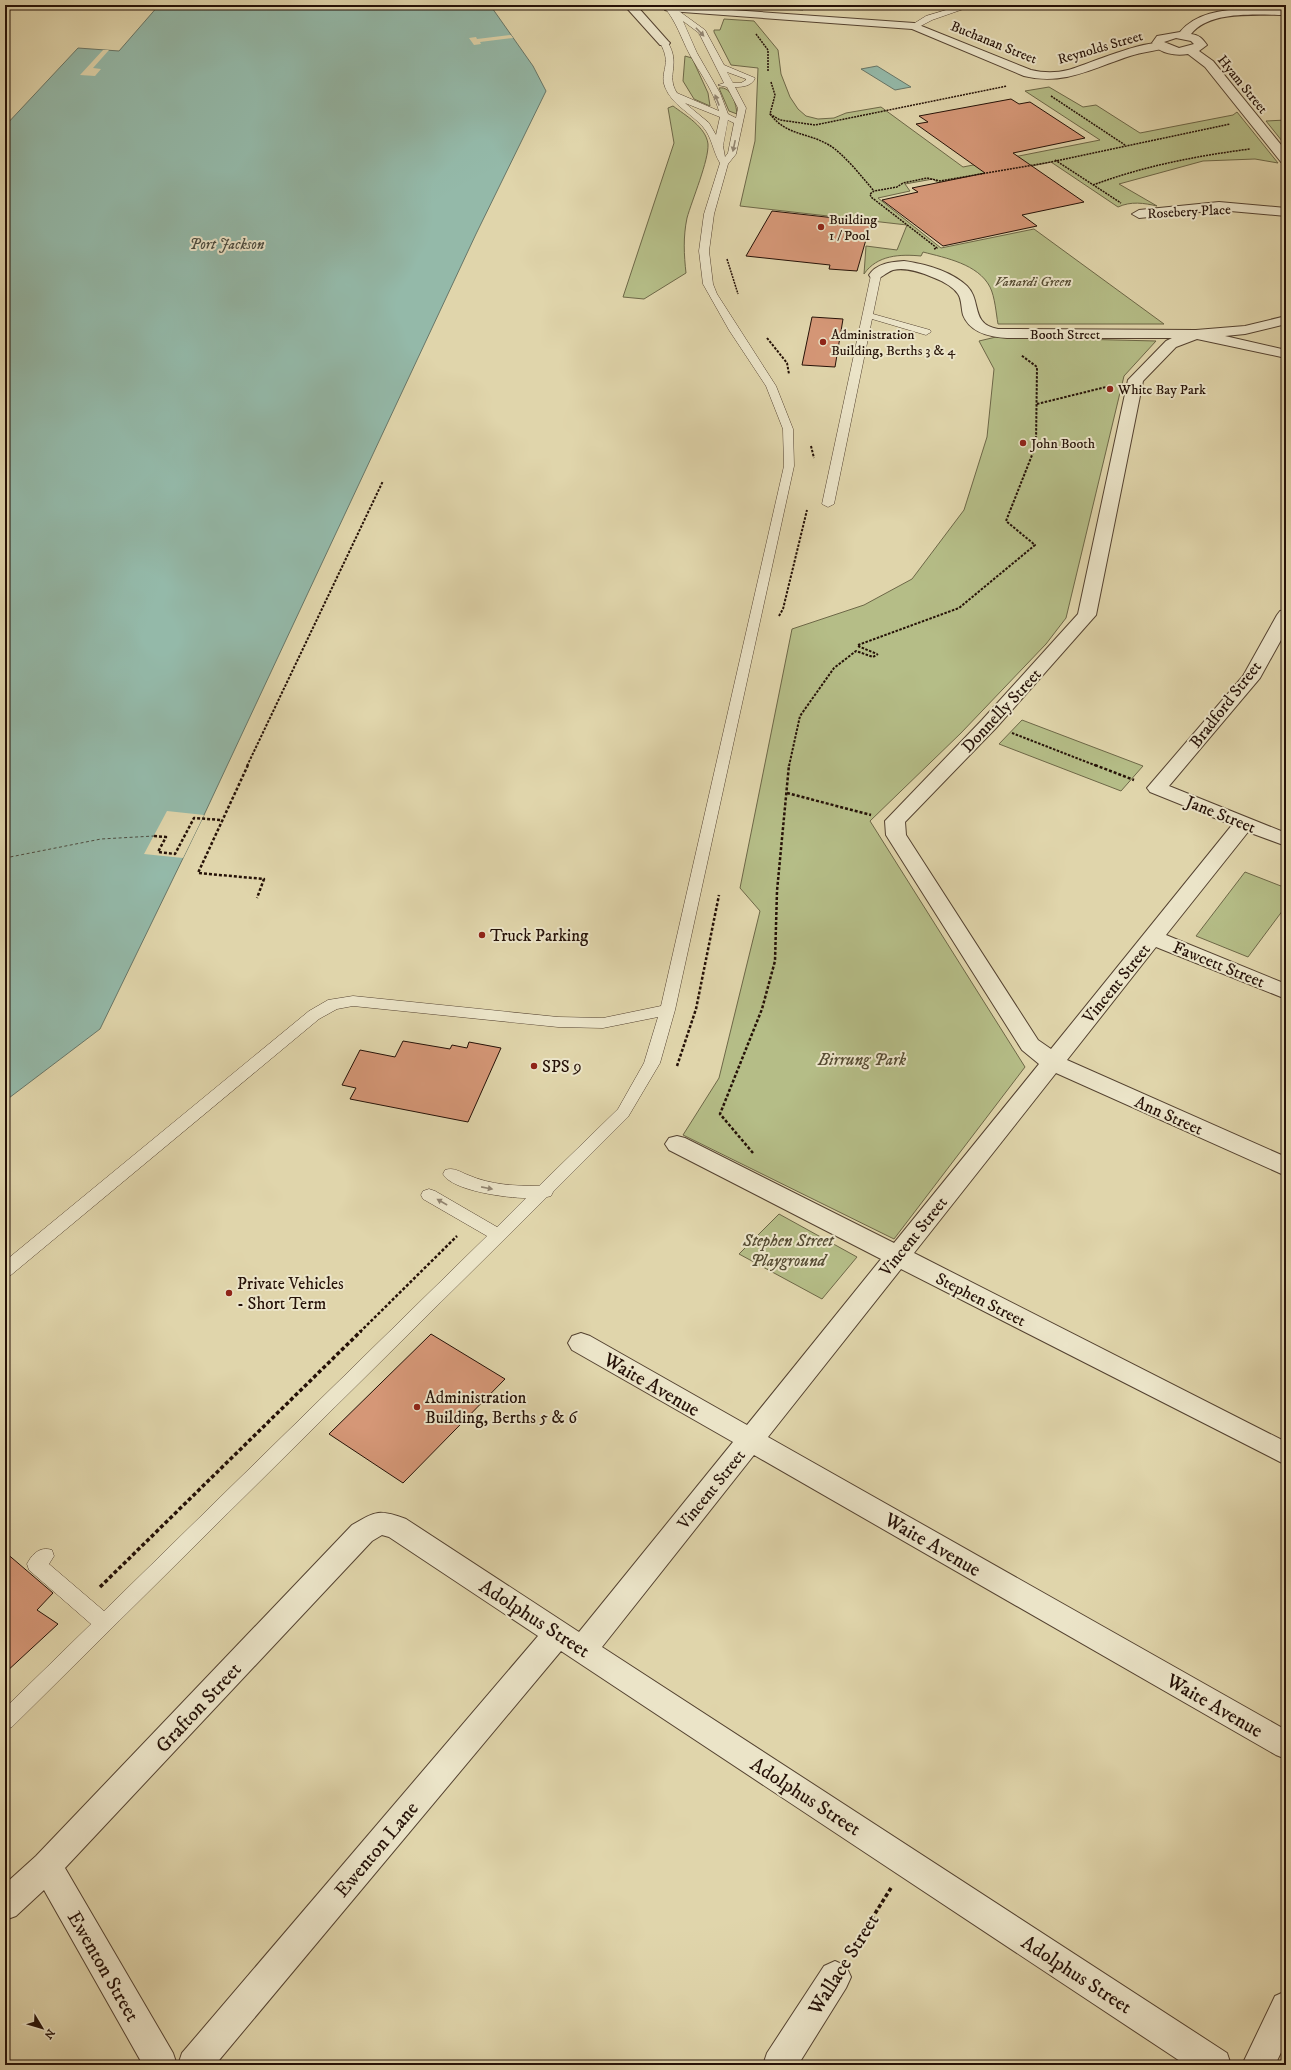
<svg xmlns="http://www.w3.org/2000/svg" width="1291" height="2070" font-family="'IM FELL DW Pica',serif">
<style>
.green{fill:#b5bd87;stroke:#6d6747}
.water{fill:#94b9a9;stroke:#687668}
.pier{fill:#e0d5ab}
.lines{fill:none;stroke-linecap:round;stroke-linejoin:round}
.ferry{stroke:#4c4c40;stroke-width:1;stroke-dasharray:3 2.5;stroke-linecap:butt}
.building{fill:#d59777;stroke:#251107}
.service-casing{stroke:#544230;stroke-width:1}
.minor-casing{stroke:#544230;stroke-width:2}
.tertiary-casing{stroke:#544230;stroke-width:2}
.path-far3{stroke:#251107;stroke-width:1.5;stroke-dasharray:2 1;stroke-linecap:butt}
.path-far2{stroke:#251107;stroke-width:2;stroke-dasharray:2.5 1.5;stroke-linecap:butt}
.path-far1{stroke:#251107;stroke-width:2.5;stroke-dasharray:3 2;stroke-linecap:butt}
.path{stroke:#251107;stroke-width:3.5;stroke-dasharray:4 2.5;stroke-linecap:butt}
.service{fill:#ebe4c8;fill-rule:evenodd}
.minor{fill:#ebe4c8;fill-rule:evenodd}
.tertiary{fill:#ebe4c8;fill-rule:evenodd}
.oneway{fill:#928571}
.poi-dot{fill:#8f2418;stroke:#ebe4c8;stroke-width:1.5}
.labels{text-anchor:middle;stroke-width:4;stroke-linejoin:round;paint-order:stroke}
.far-street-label{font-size:14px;fill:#251107;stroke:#ebe4c8}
.far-poi-label{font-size:14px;fill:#251107;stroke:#ebe4c8;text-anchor:start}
.far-park-label{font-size:14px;font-style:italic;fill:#574d34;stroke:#ebe4c8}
.far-water-label{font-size:15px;font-style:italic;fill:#4c4c40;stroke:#ebe4c8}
.street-label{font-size:17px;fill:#251107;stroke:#ebe4c8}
.poi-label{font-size:17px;fill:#251107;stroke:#ebe4c8;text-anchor:start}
.park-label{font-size:17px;font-style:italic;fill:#574d34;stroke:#ebe4c8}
.near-street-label{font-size:20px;fill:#251107;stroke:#ebe4c8}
</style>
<rect width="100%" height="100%" fill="#e0d5ab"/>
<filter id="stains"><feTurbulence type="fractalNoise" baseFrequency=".005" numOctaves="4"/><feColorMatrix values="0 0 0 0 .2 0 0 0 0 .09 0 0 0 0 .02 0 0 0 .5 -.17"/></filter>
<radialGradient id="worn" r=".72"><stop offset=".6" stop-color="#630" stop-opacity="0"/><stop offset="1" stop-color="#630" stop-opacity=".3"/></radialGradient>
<!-- green -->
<path class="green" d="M729 5H805L803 10Z
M724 19 754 21 778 50 781 74 790 97 798 109 806 116 818 119 834 118 846 113 881 107 963 167 1100 140 1025 91 1049 87 1083 107 1096 105 1140 133 1233 115 1237 112 1278 163 1255 159 1203 161 1119 184 1157 206C1144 203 1131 201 1118 207L1051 162 941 185 933 179 905 184 910 191 878 198 941 248 1034 229 1164 324H998C996 313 995 297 990 287 978 264 946 258 923 252L921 256C900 254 877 255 864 274L866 246 897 250 907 225 740 206 755 141 758 68 731 65 714 32V30H720Z
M685 56 692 58 708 93 710 106 694 99 683 81Z
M719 88C732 86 736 104 737 114L729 111Z
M673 106C685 115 706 127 708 144 709 160 692 200 687 218 683 237 684 255 686 273L644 299 623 297 674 143 668 108Z
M1286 120V146L1266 121Z
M996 337 1156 341 1124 376 1066 618 1046 644 961 733 870 821 1025 1067 894 1239 683 1135 719 1078 760 911 740 888 792 629 864 605 912 579 964 510 987 437 994 369 979 341Z
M1022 720 1143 766 1121 791 999 744Z
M1245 872 1286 888V906L1248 957 1196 936Z
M779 1214 857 1257 822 1299 739 1254Z"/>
<!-- water -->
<path class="water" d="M159 5H490L533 66 546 91 476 234 204 815 100 1029 5 1101V126L78 48 119 51Z
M877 66 911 87 895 90 861 69Z"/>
<!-- pier -->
<path class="pier" d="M511 35 513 38 480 42 481 44 474 45 469 38 476 37 477 39Z
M103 50H109L93 68 101 69 95 76 80 75Z
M167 811 204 815 183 858 144 854Z"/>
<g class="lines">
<!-- ferry -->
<path class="ferry" d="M5 858 101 839 154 836"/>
</g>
<!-- building -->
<path class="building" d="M1011 99 1019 104 1030 102 1085 138 1013 153 1084 202 1022 215 1037 226 943 246 882 200 918 192 912 188 985 173 916 124 928 122 919 116Z
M772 211 871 222 857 271 829 269 830 265 746 256Z
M812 317 843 319 835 367 802 365Z
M403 1041 450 1049 452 1045 467 1048 469 1042 501 1048 468 1122 350 1099 356 1088 342 1085 360 1050 395 1057Z
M431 1334 505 1379 403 1483 329 1434Z
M5 1552 53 1593 37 1610 58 1624 5 1673Z"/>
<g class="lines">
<!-- service casing -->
<g class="service-casing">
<path id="service" d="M963 5H975L932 20 917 28 910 26 926 16Z
M666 6H672L705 30 724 65 755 78C752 86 743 87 735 87L746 108 736 154 728 164 714 214 709 251 713 284 717 294 776 386 793 429 794 466 675 1010 660 1063 628 1117 553 1192 551 1196 547 1197 12 1727 5 1730V1708L91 1624 29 1570 27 1564C32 1554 40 1546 52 1550L54 1556 49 1564 104 1611 487 1236 423 1199 421 1195 423 1191 429 1189 435 1191 497 1227 526 1198C508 1198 452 1191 443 1174L445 1170C454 1167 460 1172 468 1175 491 1185 515 1186 539 1186L618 1109 644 1063 658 1017 603 1028 558 1027 353 1006 337 1009 319 1019 11 1275 5 1276V1261L309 1011 328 1000 353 996 558 1017 603 1018 661 1006 784 466 783 429 766 386 729 330 703 284 699 251 704 214 720 163C713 152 712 137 703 127 691 113 672 105 665 87 659 71 673 65 660 43L661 41H667C682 65 665 74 677 93L719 111C713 90 700 73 690 55 681 38 677 23 665 8ZM683 21 699 33 724 83 718 85 727 87 738 108 736 118 728 114 720 93 697 53ZM727 72 746 79V80L741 83H733ZM685 103 720 117 716 135 709 123ZM728 120 734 123 728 153 725 157 723 146Z
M876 272 881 275 873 314 930 330 931 332 926 335 872 319 834 504 828 507 822 504 871 275Z"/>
</g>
<!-- minor casing -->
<g class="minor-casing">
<path id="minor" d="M624 5H636L668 41 670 43 668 45H660Z
M1245 9H1286V15C1258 15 1210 10 1191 34 1199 35 1202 38 1207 45L1199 51 1213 61 1286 151V163L1281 162 1205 67 1188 54C1176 56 1160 54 1152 43L1157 36 1180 32C1196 13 1221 10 1245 9ZM1176 38 1191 41 1194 44 1179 48 1164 42Z
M1219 202 1286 208V216L1219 210 1139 218 1132 214 1139 210Z
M904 261C925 264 951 271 967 286 982 301 970 324 998 329L1196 330 1245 326 1286 316V324L1245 334 1225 336 1286 350V358L1197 339 1176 347 1143 381 1096 615 996 728 905 822 906 835 1038 1040 1051 1049 1232 825 1150 792 1147 788 1243 676 1277 615 1280 611 1286 610V631L1260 678 1169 786 1286 833V846L1248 832 1166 935 1286 984V999L1156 947 1067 1060 1286 1157V1176L1056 1073 914 1253 1286 1442V1465L901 1269 768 1437 1286 1730V1759L1276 1755 754 1455 602 1647 1227 2053 1231 2065H1186L561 1651 215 2065H178L182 2053 538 1636 389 1537 382 1535 372 1541 65 1868 173 2053 177 2065H143L44 1890 16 1916 5 1920V1884L36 1856 352 1525C376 1511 379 1509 406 1519L579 1632 733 1442 572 1350 568 1343 572 1336 581 1333 590 1336 747 1425 881 1259 669 1150 665 1144 669 1138 677 1136 685 1138 894 1243 1039 1064 1022 1050 886 835 885 821 982 720 1078 614 1128 380 1166 341 1172 338H1007C990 337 970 333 963 315 961 308 962 300 958 294 953 286 940 280 932 277 920 272 906 267 893 270 884 273 881 281 871 278L869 275C877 263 891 262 904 261Z
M835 1961 846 1966 851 1977 846 1988 798 2065H763L767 2053 824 1966Z
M1286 1991V2042L1275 2065H1242L1275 1996Z"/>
</g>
<!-- tertiary casing -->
<g class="tertiary-casing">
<path id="tertiary" d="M661 5 914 23 1031 70C1044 73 1056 73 1068 70 1084 66 1158 33 1168 46L1166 48C1154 51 1142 52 1130 56 1093 68 1064 86 1024 76L912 29 669 11 665 10Z"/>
</g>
<!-- path-far3 -->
<path class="path-far3" d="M756 34 768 50V71
M771 82 775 95 770 114C787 136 807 132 829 145 843 153 863 178 874 191
M1051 96 1125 145
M770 114 780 120 815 125 1007 86
M1055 160 1121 203
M1093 185C1144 166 1196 156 1250 149
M934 249 937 248 871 197 870 194 874 191 897 187 903 183 927 178 940 181 1051 162 1230 124
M727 259 738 294"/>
<!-- path-far2 -->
<path class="path-far2" d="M767 338 787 363 789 374
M1037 404 1110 386
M811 446 814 458
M779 616 783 609 807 510
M858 645 959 608 1035 545 1006 521 1036 445 1037 367 1021 355
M858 646 877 654
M1012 733 1097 766
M247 766 383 481
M789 766 800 716 834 668 856 651 873 657 878 654"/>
<!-- path-far1 -->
<path class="path-far1" d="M248 765 198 873 264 879 257 898
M1095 765 1134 780
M787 793 871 815
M154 836 166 837 158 852 175 854 194 818 221 820
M677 1066 696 1009 719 895
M753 1153 720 1114 762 1009 775 961 777 891 789 765
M360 1332 457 1236"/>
<!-- path -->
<path class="path" d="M100 1587 361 1331
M851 1952 891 1888"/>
<!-- service -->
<use href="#service" class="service"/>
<!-- minor -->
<use href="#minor" class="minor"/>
<!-- tertiary -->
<use href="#tertiary" class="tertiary"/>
</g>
<!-- one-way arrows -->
<defs><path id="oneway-solid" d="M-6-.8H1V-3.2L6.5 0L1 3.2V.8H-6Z"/></defs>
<g class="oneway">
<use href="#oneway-solid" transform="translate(700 32) rotate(46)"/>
<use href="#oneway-solid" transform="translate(717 100) rotate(-111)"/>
<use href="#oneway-solid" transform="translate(734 146) rotate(102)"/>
<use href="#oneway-solid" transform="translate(487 1188) rotate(11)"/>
<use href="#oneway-solid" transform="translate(442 1202) rotate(-150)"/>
</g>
<!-- markers -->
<g class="poi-dot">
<circle cx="821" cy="227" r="4"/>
<circle cx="823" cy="342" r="4"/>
<circle cx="1110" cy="389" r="4"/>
<circle cx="1023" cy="443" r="4"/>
<circle cx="482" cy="935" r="4"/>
<circle cx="534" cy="1066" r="4"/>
<circle cx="229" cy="1293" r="4"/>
<circle cx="417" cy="1407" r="4"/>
</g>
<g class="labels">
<!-- far-street labels -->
<g class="far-street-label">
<text transform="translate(994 42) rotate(22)" y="5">Buchanan Street</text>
<text transform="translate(1100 47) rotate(-16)" y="5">Reynolds Street</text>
<text transform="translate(1243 84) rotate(51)" y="5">Hyam Street</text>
<text transform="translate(1189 211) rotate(-3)" y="5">Rosebery Place</text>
<text x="1065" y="339">Booth Street</text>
</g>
<!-- far-poi labels -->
<g class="far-poi-label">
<text x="829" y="224">Building<tspan x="829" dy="16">1 / Pool</tspan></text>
<text x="831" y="339">Administration<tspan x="831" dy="16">Building, Berths 3 &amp; 4</tspan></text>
<text x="1118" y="394">White Bay Park</text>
<text x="1031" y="448">John Booth</text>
</g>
<!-- far-park labels -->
<g class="far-park-label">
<text x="1033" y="286">Vanardi Green</text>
</g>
<!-- far-water labels -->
<g class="far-water-label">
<text x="227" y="249">Port Jackson</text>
</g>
<!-- street labels -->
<g class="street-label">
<text transform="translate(1225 704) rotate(-52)" y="6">Bradford Street</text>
<text transform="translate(1001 710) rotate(-47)" y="6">Donnelly Street</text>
<text transform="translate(1221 814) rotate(22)" y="6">Jane Street</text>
<text transform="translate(1219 964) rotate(22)" y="6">Fawcett Street</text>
<text transform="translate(1116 983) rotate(-51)" y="6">Vincent Street</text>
<text transform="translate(1169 1115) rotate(24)" y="6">Ann Street</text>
<text transform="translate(913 1236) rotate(-51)" y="6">Vincent Street</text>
<text transform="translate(981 1299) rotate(27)" y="6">Stephen Street</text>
<text transform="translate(711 1489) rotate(-51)" y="6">Vincent Street</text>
</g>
<!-- poi labels -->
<g class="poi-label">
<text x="490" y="941">Truck Parking</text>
<text x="542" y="1072">SPS 9</text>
<text x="237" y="1289">Private Vehicles<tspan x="237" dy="20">- Short Term</tspan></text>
<text x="425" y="1403">Administration<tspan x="425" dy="20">Building, Berths 5 &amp; 6</tspan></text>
</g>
<!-- park labels -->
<g class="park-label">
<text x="862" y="1065">Birrung Park</text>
<text x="788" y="1246">Stephen Street<tspan x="788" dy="20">Playground</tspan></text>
</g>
<!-- near-street labels -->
<g class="near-street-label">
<text transform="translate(652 1384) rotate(30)" y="7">Waite Avenue</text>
<text transform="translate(933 1544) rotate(30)" y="7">Waite Avenue</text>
<text transform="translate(535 1618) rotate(33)" y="7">Adolphus Street</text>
<text transform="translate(1215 1705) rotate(30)" y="7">Waite Avenue</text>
<text transform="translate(198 1707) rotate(-47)" y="7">Grafton Street</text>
<text transform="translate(806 1796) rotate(33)" y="7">Adolphus Street</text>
<text transform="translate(376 1849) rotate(-50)" y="7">Ewenton Lane</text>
<text transform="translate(843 1964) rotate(-58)" y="7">Wallace Street</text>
<text transform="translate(104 1966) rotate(60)" y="7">Ewenton Street</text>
<text transform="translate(1077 1974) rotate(33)" y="7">Adolphus Street</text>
</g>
</g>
<!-- margin -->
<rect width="1291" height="2070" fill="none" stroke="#e0d5ab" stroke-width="20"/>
<rect x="6" y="6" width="1279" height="2058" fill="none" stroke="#251107" stroke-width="2"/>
<rect x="10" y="10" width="1271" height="2050" fill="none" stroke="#251107"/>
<!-- north arrow -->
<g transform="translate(42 2028) rotate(128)" stroke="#ebe4c8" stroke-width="3" paint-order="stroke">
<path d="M0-3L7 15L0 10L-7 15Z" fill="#251107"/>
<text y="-6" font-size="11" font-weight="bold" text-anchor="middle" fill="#251107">N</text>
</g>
<rect width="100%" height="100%" filter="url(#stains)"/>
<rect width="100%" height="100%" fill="url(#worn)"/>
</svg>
